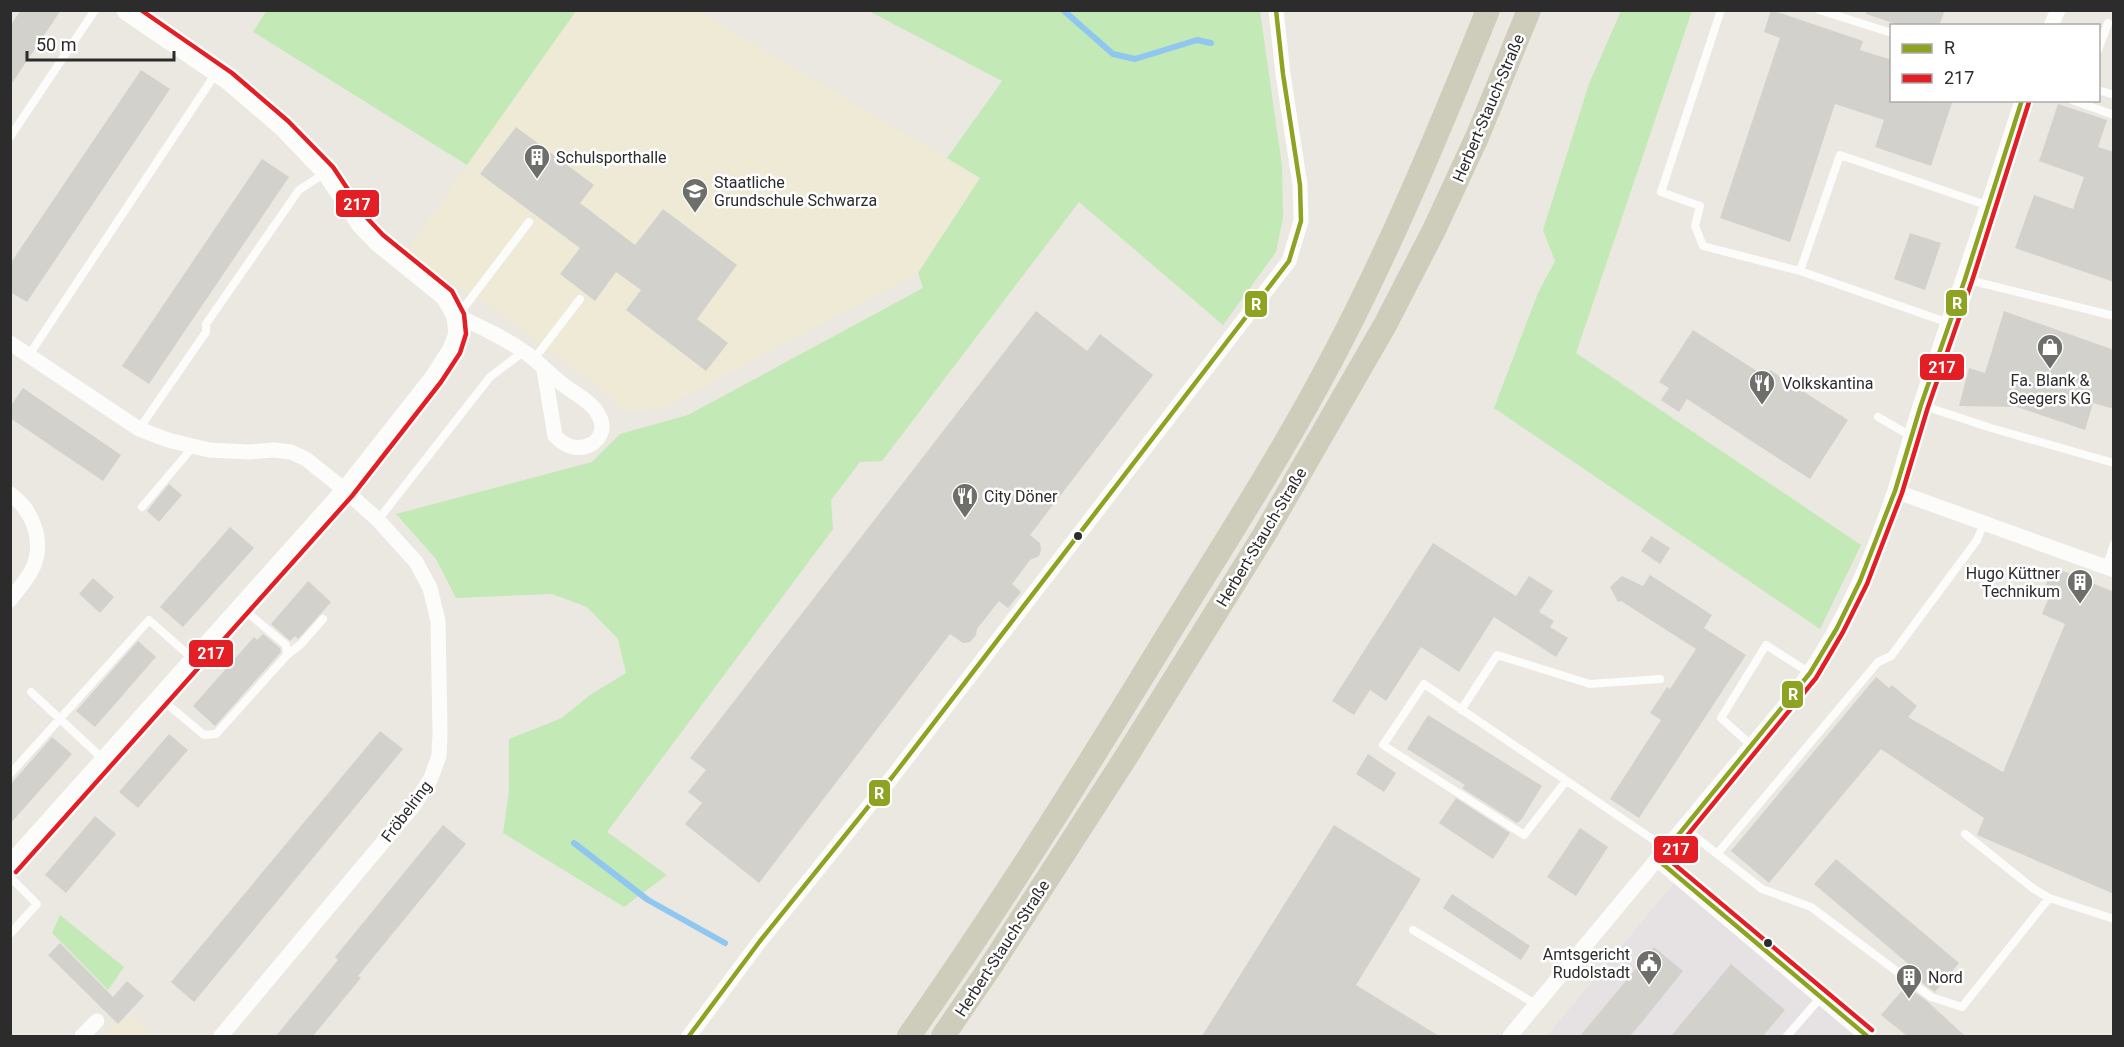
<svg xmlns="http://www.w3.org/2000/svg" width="2124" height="1047" font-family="Roboto,sans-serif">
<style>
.industrial{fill:#e6e2e4}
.education{fill:#eeead5}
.green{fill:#c3e9b7}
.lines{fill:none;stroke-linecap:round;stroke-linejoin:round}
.stream{stroke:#90c7f1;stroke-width:6}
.building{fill:#d3d1cc}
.lane{stroke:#fcfcfa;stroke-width:8}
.street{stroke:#fcfcfa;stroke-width:15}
.secondary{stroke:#fcfcfa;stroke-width:21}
.primary{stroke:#cecdbc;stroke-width:24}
.bus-1-casing{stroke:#fff;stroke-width:9}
.bus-2-casing{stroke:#fff;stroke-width:9}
.bus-1{stroke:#8fa322;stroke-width:4.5}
.bus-2{stroke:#e31e24;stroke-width:4.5}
.bus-dot{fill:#2c2c2c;stroke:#fff;stroke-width:2}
.labels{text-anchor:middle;stroke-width:5;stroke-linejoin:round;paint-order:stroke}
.street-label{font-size:16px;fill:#2c2c2c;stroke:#fff}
.poi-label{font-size:16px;fill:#2c2c2c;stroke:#fff;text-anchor:start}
.line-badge{stroke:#fff;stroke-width:2}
.badge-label{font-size:16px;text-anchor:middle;font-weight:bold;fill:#fff}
</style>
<rect width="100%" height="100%" fill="#eae8e1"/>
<!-- industrial -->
<path class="industrial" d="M1674 883 1855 1036H1547Z"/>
<!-- education -->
<path class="education" d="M576 11H698L980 178 918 273 665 407 631 413 617 406 611 397 482 300 463 291 407 250Z
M131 1014 153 1036H102Z"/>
<!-- green -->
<path class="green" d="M267 10H576V11L467 165 253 32Z
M869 11H1260L1282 166 1283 217 1276 252 1223 325 1079 202 882 461 860 462 831 500 833 529 607 832 667 875 624 907 503 833 509 791V739L562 718 590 695 626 673 618 639 587 607 552 594 456 598 436 559 396 514 592 462 620 434 688 415 923 288 918 273 980 178 947 158 1002 81Z
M1621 11H1692L1576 353 1861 545 1820 629 1494 408 1538 293 1555 261 1543 230 1589 84Z
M60 915 124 967 108 990 52 933Z"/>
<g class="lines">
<!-- stream -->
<path class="stream" d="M1063 10 1113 54 1135 59 1197 40 1211 43
M574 843 648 900 725 943"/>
</g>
<!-- building -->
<path class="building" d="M21 10H61L10 86V26Z
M1771 10 1863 41 1860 50 1892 60V100H1953L1931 166 1875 147 1884 120 1835 104 1790 242 1720 218 1780 38 1764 32Z
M1866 10H1945L1939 26H1902L1866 14Z
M141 70 170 89 27 302 10 292V264Z
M2058 104 2107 120 2098 147 2114 152V282L2015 248 2034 195 2073 209 2084 177 2039 161Z
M516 127 594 185 580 203 635 245 663 209 737 265 697 319 728 343 706 371 626 310 641 290 616 272 595 301 560 274 580 248 480 174Z
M262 159 289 177 149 384 122 366Z
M1910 233 1941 243 1925 290 1894 279Z
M1036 311 1087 351 1100 334 1153 375 1030 535 1040 543 1041 550 1039 556 1030 560 1012 584 1021 592 1008 608 999 601 977 629 976 635 970 642 963 643 950 634 759 883 685 824 702 803 688 792 706 770 690 758Z
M2004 311 2114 350V409L2093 403 2085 430 2017 407 1959 406 1969 368 1985 373Z
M1693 330 1766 377 1770 370 1848 420 1810 479 1687 399 1679 412 1661 400 1669 388 1659 382Z
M23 388 121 455 103 481 10 418V407Z
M169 484 182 495 159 522 147 511Z
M230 527 254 548 183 627 160 607Z
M1651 536 1670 548 1660 564 1641 551Z
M1433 543 1516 596 1529 576 1553 591 1539 612 1554 621 1550 627 1568 638 1556 657 1494 617 1459 672 1421 647 1386 701 1370 690 1354 715 1332 701Z
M2061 570 2114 592V894L1977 835 1984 818 1881 749 1769 883 1731 851 1876 677 1889 688 1892 685 1917 706 1908 717 2003 772 2065 624 2042 614 2049 597 2042 594 2049 577 2057 581Z
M1650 575 1712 615 1704 628 1746 655 1639 818 1610 799 1661 720 1650 713 1667 687 1670 689 1696 649 1621 601 1618 602 1610 587 1622 576 1643 586Z
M93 578 114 597 100 613 79 594Z
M308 581 331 602 298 639 295 636 290 641 271 624Z
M263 634 280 648 281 652 215 726 193 706 254 637 257 640Z
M138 641 156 657 95 727 76 711Z
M1428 715 1542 786 1521 820 1517 823 1462 788 1465 785 1407 749Z
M380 731 403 749 194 1002 171 982Z
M169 734 188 750 138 808 119 792Z
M52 737 72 754 10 824V785Z
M1368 754 1396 773 1384 792 1356 774Z
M1456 798 1510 833 1493 859 1439 823Z
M95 816 116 834 66 893 45 875Z
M443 825 466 844 358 976 361 978 313 1036H276L338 960 335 957Z
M1334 825 1421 879 1356 985 1439 1036H1202Z
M1580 828 1608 847 1576 896 1547 877Z
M1836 859 1959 963 1935 992 1914 977 1918 972 1814 884Z
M1452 894 1530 946 1521 960 1443 908Z
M60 943 113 997 127 981 144 996 118 1024 48 955Z
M1654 947 1683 971 1642 1022 1630 1036H1580Z
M1731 964 1785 1010 1763 1036H1671Z
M1906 986 1927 1001 1965 1036H1907L1881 1015Z"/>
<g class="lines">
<!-- lane -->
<path class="lane" d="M1721 10 1661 192 1700 206 1695 226 1703 246 1800 271 1949 323
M1819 10 1892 33
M2098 50 2108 23
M2098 90 2114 95
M2072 100 2114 115
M10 137 95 10
M1800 271 1840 155 1989 206
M1965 279 2114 316
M459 314 529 222
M29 355 216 73
M534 359 580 299
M1921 405 1991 428 2114 463
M1878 417 1911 436
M139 429 206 332V324L299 190 325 173
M142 507 193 447
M378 520 490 377 523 352
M2106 568 2114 544
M287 655 301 644 323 619
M31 692 104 760
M161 699 204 735 216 734 287 655 286 645 243 609
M1461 710 1497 655 1590 684 1660 679
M1752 746 1721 718 1766 645 1810 673
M10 774 149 620 193 659
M1566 781 1524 835 1383 745 1424 684 1667 849
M1684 828 1762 889 1811 907 1931 997 1962 1007 2049 898 2114 919
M1965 834 2034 889 2049 898
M1717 854 1878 662 1891 656 1977 540 1984 523
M10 877 37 904 10 934
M1413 930 1537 1005
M1787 1036 1821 997"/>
<!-- street -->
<path class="street" d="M2051 26 2058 10
M457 316C481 327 505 338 526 353 540 363 551 376 565 386 576 394 593 403 599 416 612 439 579 462 555 436L544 370
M10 343 139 429 168 440 209 450 249 452 274 450 291 452 306 459 346 491 378 520 416 562 430 588 438 621 440 733 439 756 431 778 414 805 221 1036
M1895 491 2114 570
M10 494C32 509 44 540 34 565 30 577 18 589 10 600
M1658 860 1867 1036
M82 1036 97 1021
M689 1036 760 941 893 776 1289 261 1301 221 1300 185 1283 74 1276 10
M1510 1036 1792 697C1839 635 1871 563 1895 490 1904 461 1912 431 1921 403 1955 302 1990 202 2022 100"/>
<!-- secondary -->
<path class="secondary" d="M10 867 346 491 435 378 453 350 459 333 457 316 446 296 378 241 361 223 327 172 283 126 228 79 127 10"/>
<!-- primary -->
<path class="primary" d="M909 1036C1001 905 1086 769 1169 633 1220 550 1273 468 1319 383 1384 264 1437 136 1488 10
M943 1036 991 966 1126 757 1264 535 1385 325 1434 230 1478 135 1529 10"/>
<!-- bus-1 casing -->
<g class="bus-1-casing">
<path id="bus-1" d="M1658 860 1810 673 1837 628 1860 581 1895 491 1921 405 1965 279 2022 100
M1658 860 1867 1036
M689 1036 760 941 893 776 1289 261 1301 221 1300 185 1283 74 1276 10"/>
</g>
<!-- bus-2 casing -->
<g class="bus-2-casing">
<path id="bus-2" d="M16 872 352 496 441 382 460 353 466 334 464 314 452 291 383 235 367 218 333 167 288 121 232 73 141 10
M1872 1030 1668 859 1816 678 1843 632 1867 584 1902 493 1928 407 1972 281 2029 102"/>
</g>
<!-- bus-1 -->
<use href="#bus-1" class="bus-1"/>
<!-- bus-2 -->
<use href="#bus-2" class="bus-2"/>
</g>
<!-- icons -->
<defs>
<g id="building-pin" transform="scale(1.35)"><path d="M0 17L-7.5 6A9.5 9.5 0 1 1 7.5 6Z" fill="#6e6e6b" stroke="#fff"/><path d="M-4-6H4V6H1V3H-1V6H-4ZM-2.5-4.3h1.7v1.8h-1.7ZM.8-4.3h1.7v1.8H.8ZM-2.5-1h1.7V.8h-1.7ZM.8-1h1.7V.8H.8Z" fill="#fff"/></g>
<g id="school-pin" transform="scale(1.35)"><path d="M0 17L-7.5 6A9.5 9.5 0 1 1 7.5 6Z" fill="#6e6e6b" stroke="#fff"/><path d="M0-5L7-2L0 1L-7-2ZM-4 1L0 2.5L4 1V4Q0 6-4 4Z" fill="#fff"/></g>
<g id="shop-pin" transform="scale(1.35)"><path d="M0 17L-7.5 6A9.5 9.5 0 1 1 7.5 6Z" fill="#6e6e6b" stroke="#fff"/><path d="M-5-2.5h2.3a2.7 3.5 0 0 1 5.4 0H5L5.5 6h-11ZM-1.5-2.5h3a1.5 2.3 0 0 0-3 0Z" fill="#fff"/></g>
<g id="restaurant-pin" transform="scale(1.35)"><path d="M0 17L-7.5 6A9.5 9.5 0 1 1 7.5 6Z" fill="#6e6e6b" stroke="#fff"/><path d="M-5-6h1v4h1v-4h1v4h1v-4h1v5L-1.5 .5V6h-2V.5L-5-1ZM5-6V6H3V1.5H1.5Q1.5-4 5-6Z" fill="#fff"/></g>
<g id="civic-pin" transform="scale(1.35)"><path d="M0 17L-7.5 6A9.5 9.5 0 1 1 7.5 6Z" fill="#6e6e6b" stroke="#fff"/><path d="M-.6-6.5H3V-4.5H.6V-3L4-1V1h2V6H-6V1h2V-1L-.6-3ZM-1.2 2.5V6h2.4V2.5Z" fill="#fff"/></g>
</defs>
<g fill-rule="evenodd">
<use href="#building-pin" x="537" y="157"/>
<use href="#school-pin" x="695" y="191"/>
<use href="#shop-pin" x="2050" y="347"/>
<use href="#restaurant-pin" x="1762" y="383"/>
<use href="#restaurant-pin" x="965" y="496"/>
<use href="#building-pin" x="2080" y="582"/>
<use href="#civic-pin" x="1649" y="963"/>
<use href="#building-pin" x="1909" y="977"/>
</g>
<!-- markers -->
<g class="bus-dot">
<circle cx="1078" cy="536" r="5"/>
<circle cx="1768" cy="943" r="5"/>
</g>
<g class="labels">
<!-- street labels -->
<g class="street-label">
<text transform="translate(1488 108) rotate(-67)" y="6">Herbert-Stauch-Straße</text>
<text transform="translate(1261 537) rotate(-59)" y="6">Herbert-Stauch-Straße</text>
<text transform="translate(406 811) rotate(-53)" y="6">Fröbelring</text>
<text transform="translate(1002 948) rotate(-57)" y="6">Herbert-Stauch-Straße</text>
</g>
<!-- poi labels -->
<g class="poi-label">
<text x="556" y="163">Schulsporthalle</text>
<text x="714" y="188">Staatliche<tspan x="714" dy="18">Grundschule Schwarza</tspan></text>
<text x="2050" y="386" text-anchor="middle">Fa. Blank &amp;<tspan x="2050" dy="18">Seegers KG</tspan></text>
<text x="1782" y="389">Volkskantina</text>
<text x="984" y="502">City Döner</text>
<text x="2060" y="579" text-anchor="end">Hugo Küttner<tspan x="2060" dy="18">Technikum</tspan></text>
<text x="1630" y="960" text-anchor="end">Amtsgericht<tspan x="1630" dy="18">Rudolstadt</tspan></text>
<text x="1928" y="983">Nord</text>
</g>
</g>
<g class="line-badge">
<rect x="335" y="189" width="45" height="29" rx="6" fill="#e31e24"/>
<rect x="1945" y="289" width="23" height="28" rx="6" fill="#8fa322"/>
<rect x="1244" y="290" width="24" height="28" rx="6" fill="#8fa322"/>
<rect x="1919" y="353" width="46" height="28" rx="6" fill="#e31e24"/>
<rect x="188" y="639" width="46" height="29" rx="6" fill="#e31e24"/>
<rect x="1781" y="680" width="23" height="29" rx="6" fill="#8fa322"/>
<rect x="868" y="779" width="23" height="28" rx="6" fill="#8fa322"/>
<rect x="1653" y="835" width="46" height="29" rx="6" fill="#e31e24"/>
</g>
<g class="badge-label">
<text x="357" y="210">217</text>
<text x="1957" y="309">R</text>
<text x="1256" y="310">R</text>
<text x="1942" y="373">217</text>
<text x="211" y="659">217</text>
<text x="1793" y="700">R</text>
<text x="879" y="799">R</text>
<text x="1676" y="855">217</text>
</g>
<!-- border -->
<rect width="2124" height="1047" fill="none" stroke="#2c2c2c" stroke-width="24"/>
<!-- legend -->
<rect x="1890" y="24" width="210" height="78" fill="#ffffff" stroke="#ababab" stroke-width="1.5"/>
<rect x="1902" y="44" width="30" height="9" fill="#8fa322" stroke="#ababab" stroke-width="1.5"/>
<text x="1944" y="54" font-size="18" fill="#2c2c2c">R</text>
<rect x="1902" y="74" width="30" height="9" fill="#e31e24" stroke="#ababab" stroke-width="1.5"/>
<text x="1944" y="84" font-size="18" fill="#2c2c2c">217</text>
<!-- scale -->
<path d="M27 51v9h147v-9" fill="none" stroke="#2c2c2c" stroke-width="3"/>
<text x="36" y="51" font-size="18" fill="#2c2c2c" stroke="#ffffff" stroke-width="4.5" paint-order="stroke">50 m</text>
</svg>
